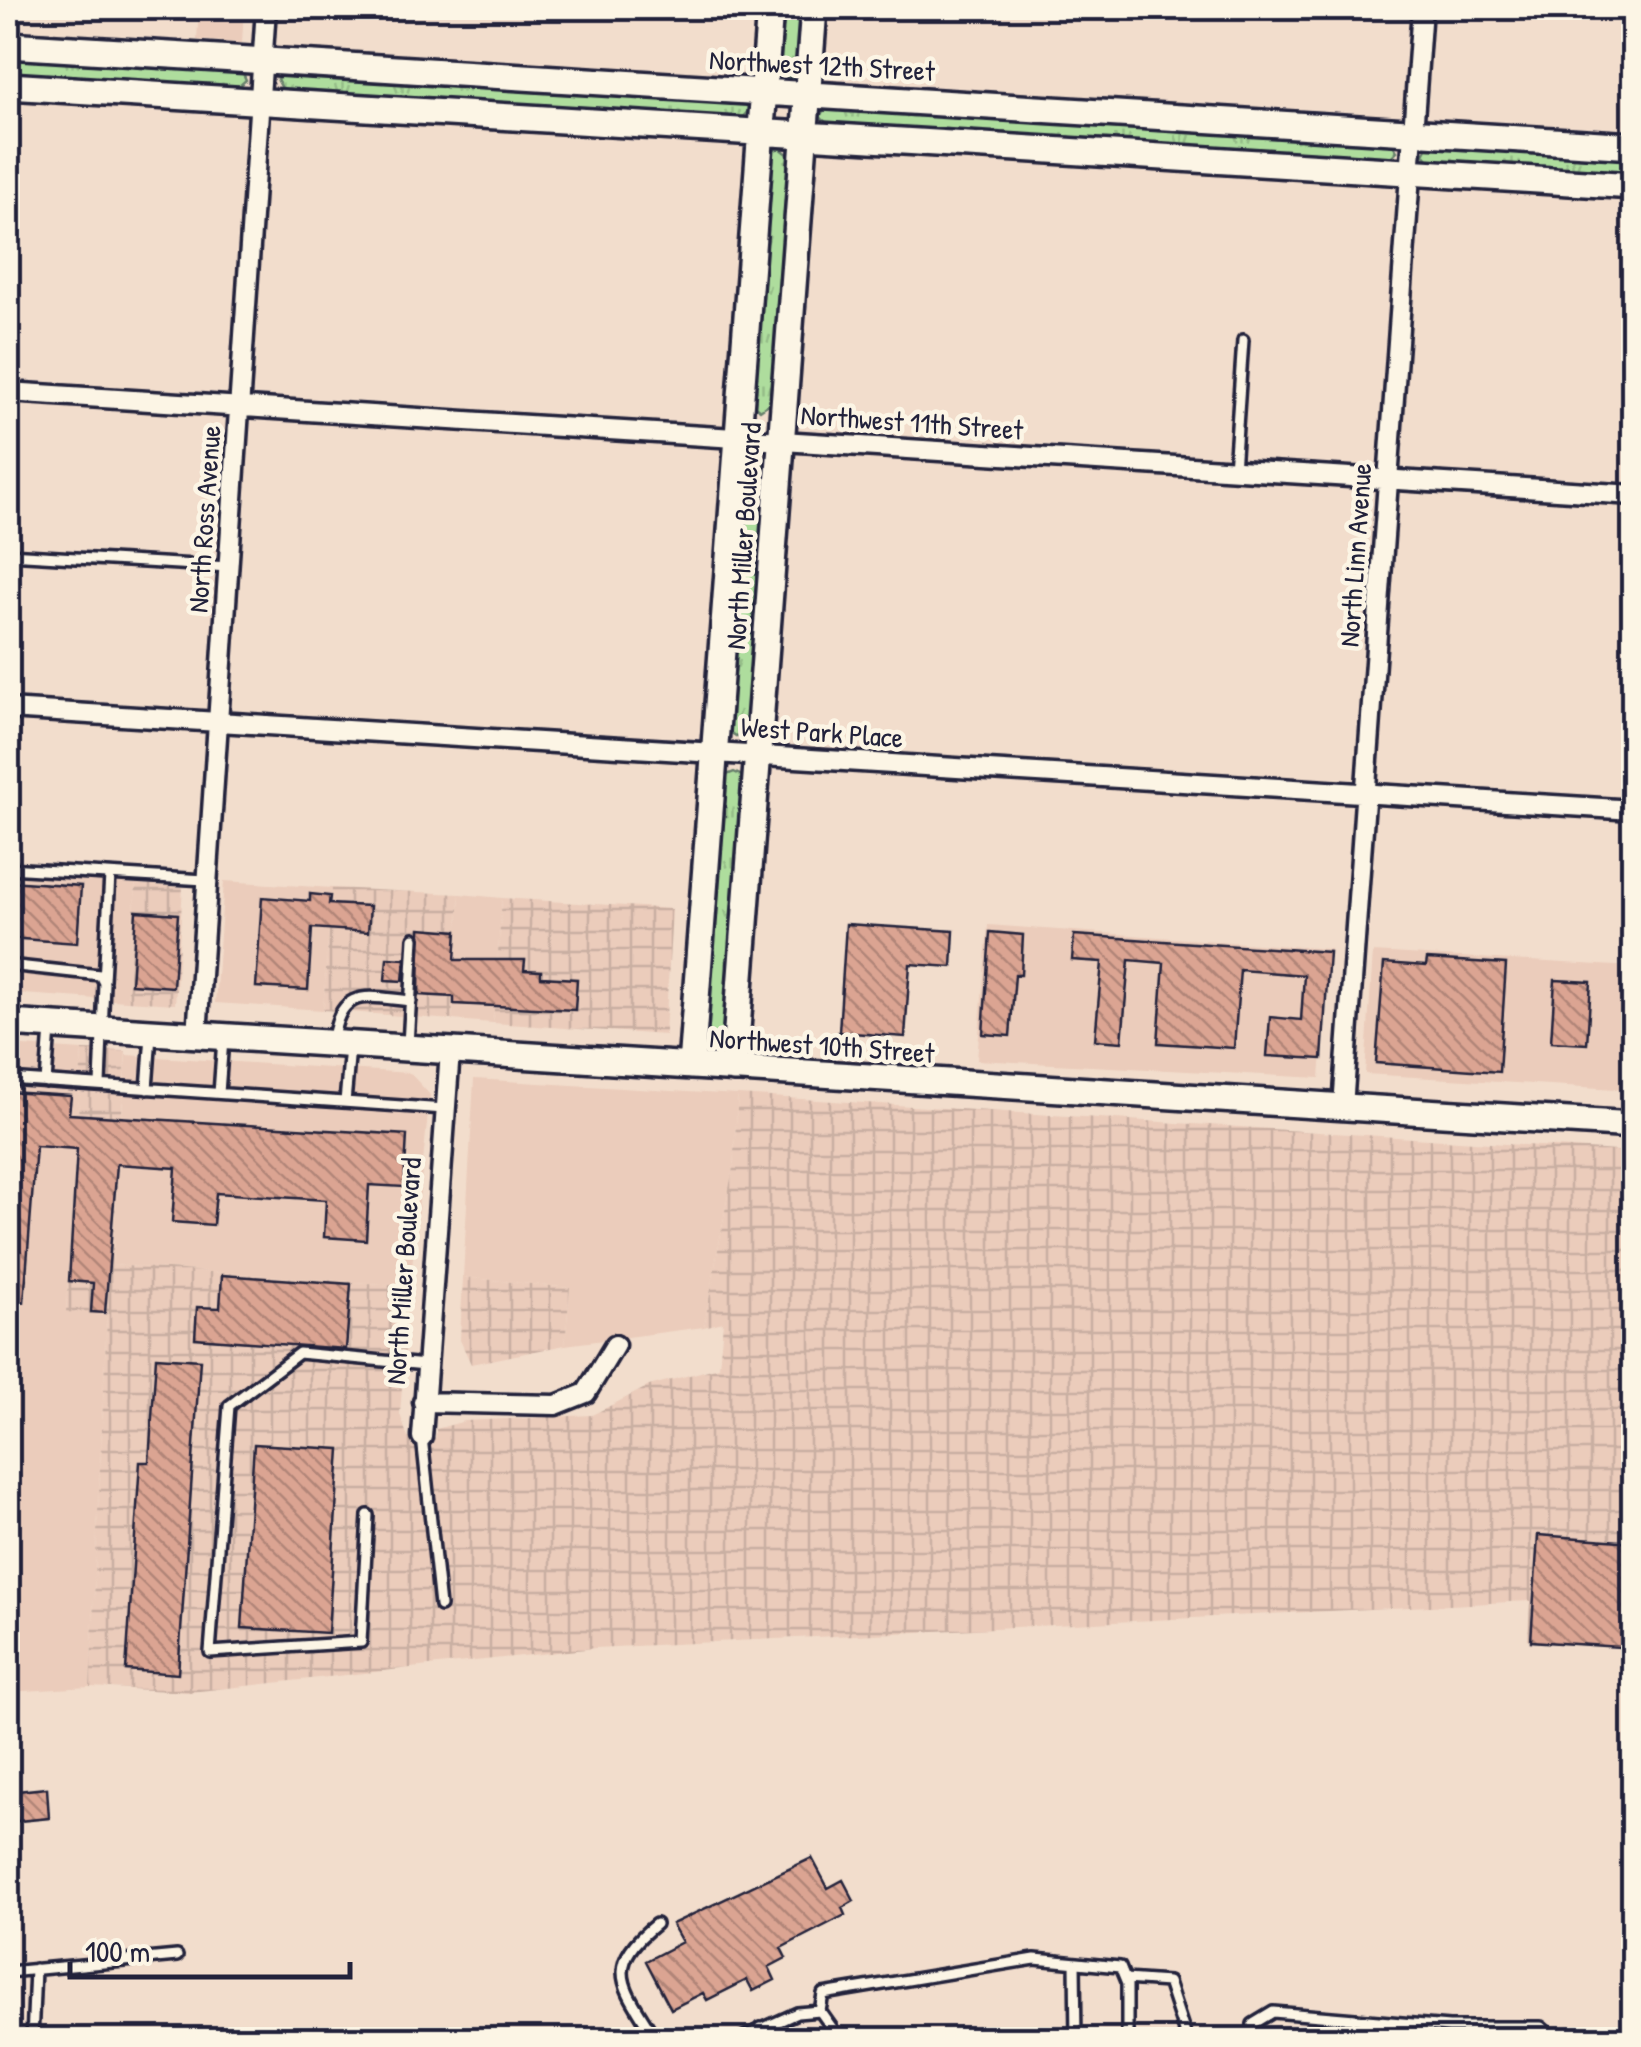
<svg xmlns="http://www.w3.org/2000/svg" width="1641" height="2047" font-family="'Patrick Hand',sans-serif">
<style>
.built{fill:#ebccbb}
.industrial{fill:url(#industrial-grid)}
.grass{fill:url(#grass-tufts);stroke:#68806c;stroke-width:2.5}
.building{fill:url(#building-back-hatch);stroke:#22223b;stroke-width:2.5}
.lines{fill:none;stroke-linecap:round;stroke-linejoin:round}
.lane-casing{stroke:#22223b;stroke-width:16}
.street-casing{stroke:#22223b;stroke-width:25}
.secondary-casing{stroke:#22223b;stroke-width:32}
.lane{stroke:#fcf5e5;stroke-width:9}
.street{stroke:#fcf5e5;stroke-width:18}
.secondary{stroke:#fcf5e5;stroke-width:25}
.labels{text-anchor:middle;stroke-width:9;stroke-linejoin:round;paint-order:stroke}
.street-label{font-size:28px;fill:#22223b;stroke:#fcf5e5}
</style>
<defs>
<pattern id="industrial-grid" width="8" height="8" patternUnits="userSpaceOnUse" patternTransform="scale(2.5)"><rect width="8" height="8" fill="#ebccbb"/><path d="M0 4h8M4 0v8" fill="none" stroke="#c9afa2"/></pattern>
<pattern id="grass-tufts" width="24" height="20" patternUnits="userSpaceOnUse" patternTransform="scale(2.5)"><rect width="24" height="20" fill="#aedd9d"/><path d="M3 7l-1-3M5 7V3M7 7l1-3M15 17l-1-3M17 17v-4M19 17l1-3" fill="none" stroke="#95bd88"/></pattern>
<pattern id="building-back-hatch" width="6" height="6" patternUnits="userSpaceOnUse" patternTransform="scale(2.5)"><rect width="6" height="6" fill="#dba492"/><path d="M-1 5l2 2M0 0l6 6M5-1l2 2" fill="none" stroke="#b18578"/></pattern>
</defs>
<rect width="100%" height="100%" fill="#f2ddcc"/>
<filter id="ink" filterUnits="userSpaceOnUse"><feTurbulence type="fractalNoise" baseFrequency=".01" numOctaves="2"/><feDisplacementMap in="SourceGraphic" scale="20" xChannelSelector="R" yChannelSelector="G"/><feConvolveMatrix kernelMatrix="1 2 1 2 8 2 1 2 1" color-interpolation-filters="sRGB"/></filter>
<g filter="url(#ink)">
<!-- built -->
<path class="built" d="M199 8H244L242 43 197 40Z
M8 875 136 884 127 1001 8 993Z
M224 881 332 888 323 1010 215 1003Z
M460 894 502 898 493 1023 452 1020Z
M988 925 1330 949 1320 1078 977 1060Z
M1373 952 1633 967V1090L1365 1074Z
M8 1045 82 1050 66 1311 107 1315 90 1687 8 1692Z
M126 1055 410 1073 430 1095 410 1286 112 1265Z
M474 1079 738 1095 733 1167 704 1327 565 1345 570 1288 463 1277Z"/>
<!-- industrial -->
<path class="industrial" d="M136 884 183 887 175 1004 127 1001Z
M332 888 460 894 452 1020 323 1010Z
M502 898 672 909 665 1035 493 1023Z
M82 1050 126 1051 112 1265 410 1286 400 1414 408 1438H436V1429L465 1421 592 1415 649 1386 719 1367 723 1322 704 1327 733 1167 738 1095 1633 1152V1647L1528 1639 1530 1601 595 1648 190 1692 90 1687 107 1315 66 1312Z
M463 1277 570 1288 565 1345 471 1364 460 1340Z"/>
<!-- grass -->
<path class="grass" d="M780 8H804L800 69 791 78 776 71Z
M8 55 242 71 246 80 238 87 8 73Z
M283 74 747 103 749 110 741 119 283 90 277 79Z
M825 107 1392 143 1397 151 1389 159 828 124 820 117Z
M1428 146 1633 157V175L1431 163 1424 154Z
M780 148 793 158 774 400 760 410 751 403 771 151Z
M756 458 768 470 748 732 736 736 727 730 747 462Z
M734 772 744 777 726 1038 712 1045 704 1038 724 776Z"/>
<!-- building -->
<path class="building" d="M8 881 81 886 77 943 8 938Z
M310 894 330 896 329 904 370 906 368 932 312 928 308 990 256 987 262 897 310 901Z
M136 911 178 914 173 987 131 984Z
M846 924 954 931 952 967 910 964 905 1037 839 1032Z
M420 928 457 931 455 960H525L524 970 541 971V977L577 979 575 1010 454 1004V997L419 995Z
M990 932 1023 935 1021 975H1015L1010 1036 983 1034Z
M1074 935 1329 952 1322 1059 1267 1056 1270 1017 1301 1020 1304 975 1240 970 1234 1048 1158 1043 1164 963 1129 960 1122 1042 1095 1040 1102 962 1072 960Z
M387 958 405 959 403 981 385 980Z
M1427 959 1506 964 1499 1072 1376 1063 1384 963 1426 966Z
M1555 980 1591 982 1587 1044 1551 1042Z
M8 1092 71 1096 69 1114 407 1135 404 1187 369 1185 366 1240 324 1237 326 1200 216 1193 213 1225 172 1222 176 1168 117 1164 105 1313 91 1312 93 1283 69 1281 77 1149 36 1146 24 1302 8 1300Z
M222 1275 351 1284 346 1349 195 1338 197 1307 220 1308Z
M156 1357 200 1360 178 1674 126 1670 140 1462H149Z
M254 1444 340 1449 328 1633 242 1628Z
M1538 1535 1634 1542V1648L1531 1641Z
M47 1788 49 1818 8 1822V1792Z
M812 1858 828 1888 843 1880 854 1901 842 1908 845 1915 781 1948 786 1958 769 1967 775 1980 753 1991 747 1980 707 2000 703 1993 671 2009 646 1961 682 1942 672 1924Z"/>
<g class="lines">
<!-- lane casing -->
<g class="lane-casing">
<path id="lane" d="M1234 470 1243 340
M8 554 229 567
M8 868 205 880
M8 965 100 975 104 983 100 1085
M104 980 110 875
M333 1040C340 986 367 997 411 1001
M408 1045 414 938
M8 1079 445 1109
M46 1082 50 1029
M147 1089 151 1035
M219 1093 223 1039
M345 1102 350 1047
M422 1437 440 1606
M368 1515 361 1642 210 1652 229 1406 299 1353 426 1365
M1075 1963 1076 2040
M8 1972 177 1956
M1125 1979 1168 1982 1187 2040
M820 2011 823 1994 1035 1959 1120 1967 1127 1984V2040
M761 2028 777 2040
M32 2040 35 1969
M656 2040C626 1988 600 1969 656 1924
M737 2040 797 2013 820 2011 832 2028 828 2040
M1252 2040 1253 2024 1273 2012 1449 2027H1541L1556 2040"/>
</g>
<!-- street casing -->
<g class="street-casing">
<path id="street" d="M8 392 1634 495
M8 709 1634 810
M197 1035 266 8
M1343 1107 1422 8
M423 1402 556 1405 586 1393 615 1345
M422 1437 450 1051"/>
</g>
<!-- secondary casing -->
<g class="secondary-casing">
<path id="secondary" d="M8 45 1634 146
M8 86 1634 186
M8 1023 1634 1125
M691 1066 770 8
M734 1069 814 8"/>
</g>
<!-- lane -->
<use href="#lane" class="lane"/>
<!-- street -->
<use href="#street" class="street"/>
<!-- secondary -->
<use href="#secondary" class="secondary"/>
</g>
</g>
<g class="labels">
<!-- street labels -->
<g class="street-label">
<text transform="translate(822 65) rotate(3)" y="10">Northwest 12th Street</text>
<text transform="translate(912 422) rotate(4)" y="10">Northwest 11th Street</text>
<text transform="translate(204 519) rotate(-86)" y="10">North Ross Avenue</text>
<text transform="translate(743 536) rotate(-86)" y="10">North Miller Boulevard</text>
<text transform="translate(1355 555) rotate(-86)" y="10">North Linn Avenue</text>
<text transform="translate(822 732) rotate(4)" y="10">West Park Place</text>
<text transform="translate(822 1045) rotate(4)" y="10">Northwest 10th Street</text>
<text transform="translate(403 1271) rotate(-86)" y="10">North Miller Boulevard</text>
</g>
</g>
<!-- margin -->
<rect width="1641" height="2047" fill="none" stroke="#fcf5e5" stroke-width="40"/>
<rect x="20" y="20" width="1601" height="2007" fill="none" stroke="#22223b" stroke-width="4" filter="url(#ink)"/>
<!-- scale -->
<path d="M70 1962v15h280v-15" fill="none" stroke="#22223b" stroke-width="5"/>
<text x="85" y="1962" font-size="30" fill="#22223b" stroke="#fcf5e5" stroke-width="8" paint-order="stroke">100 m</text>
</svg>
